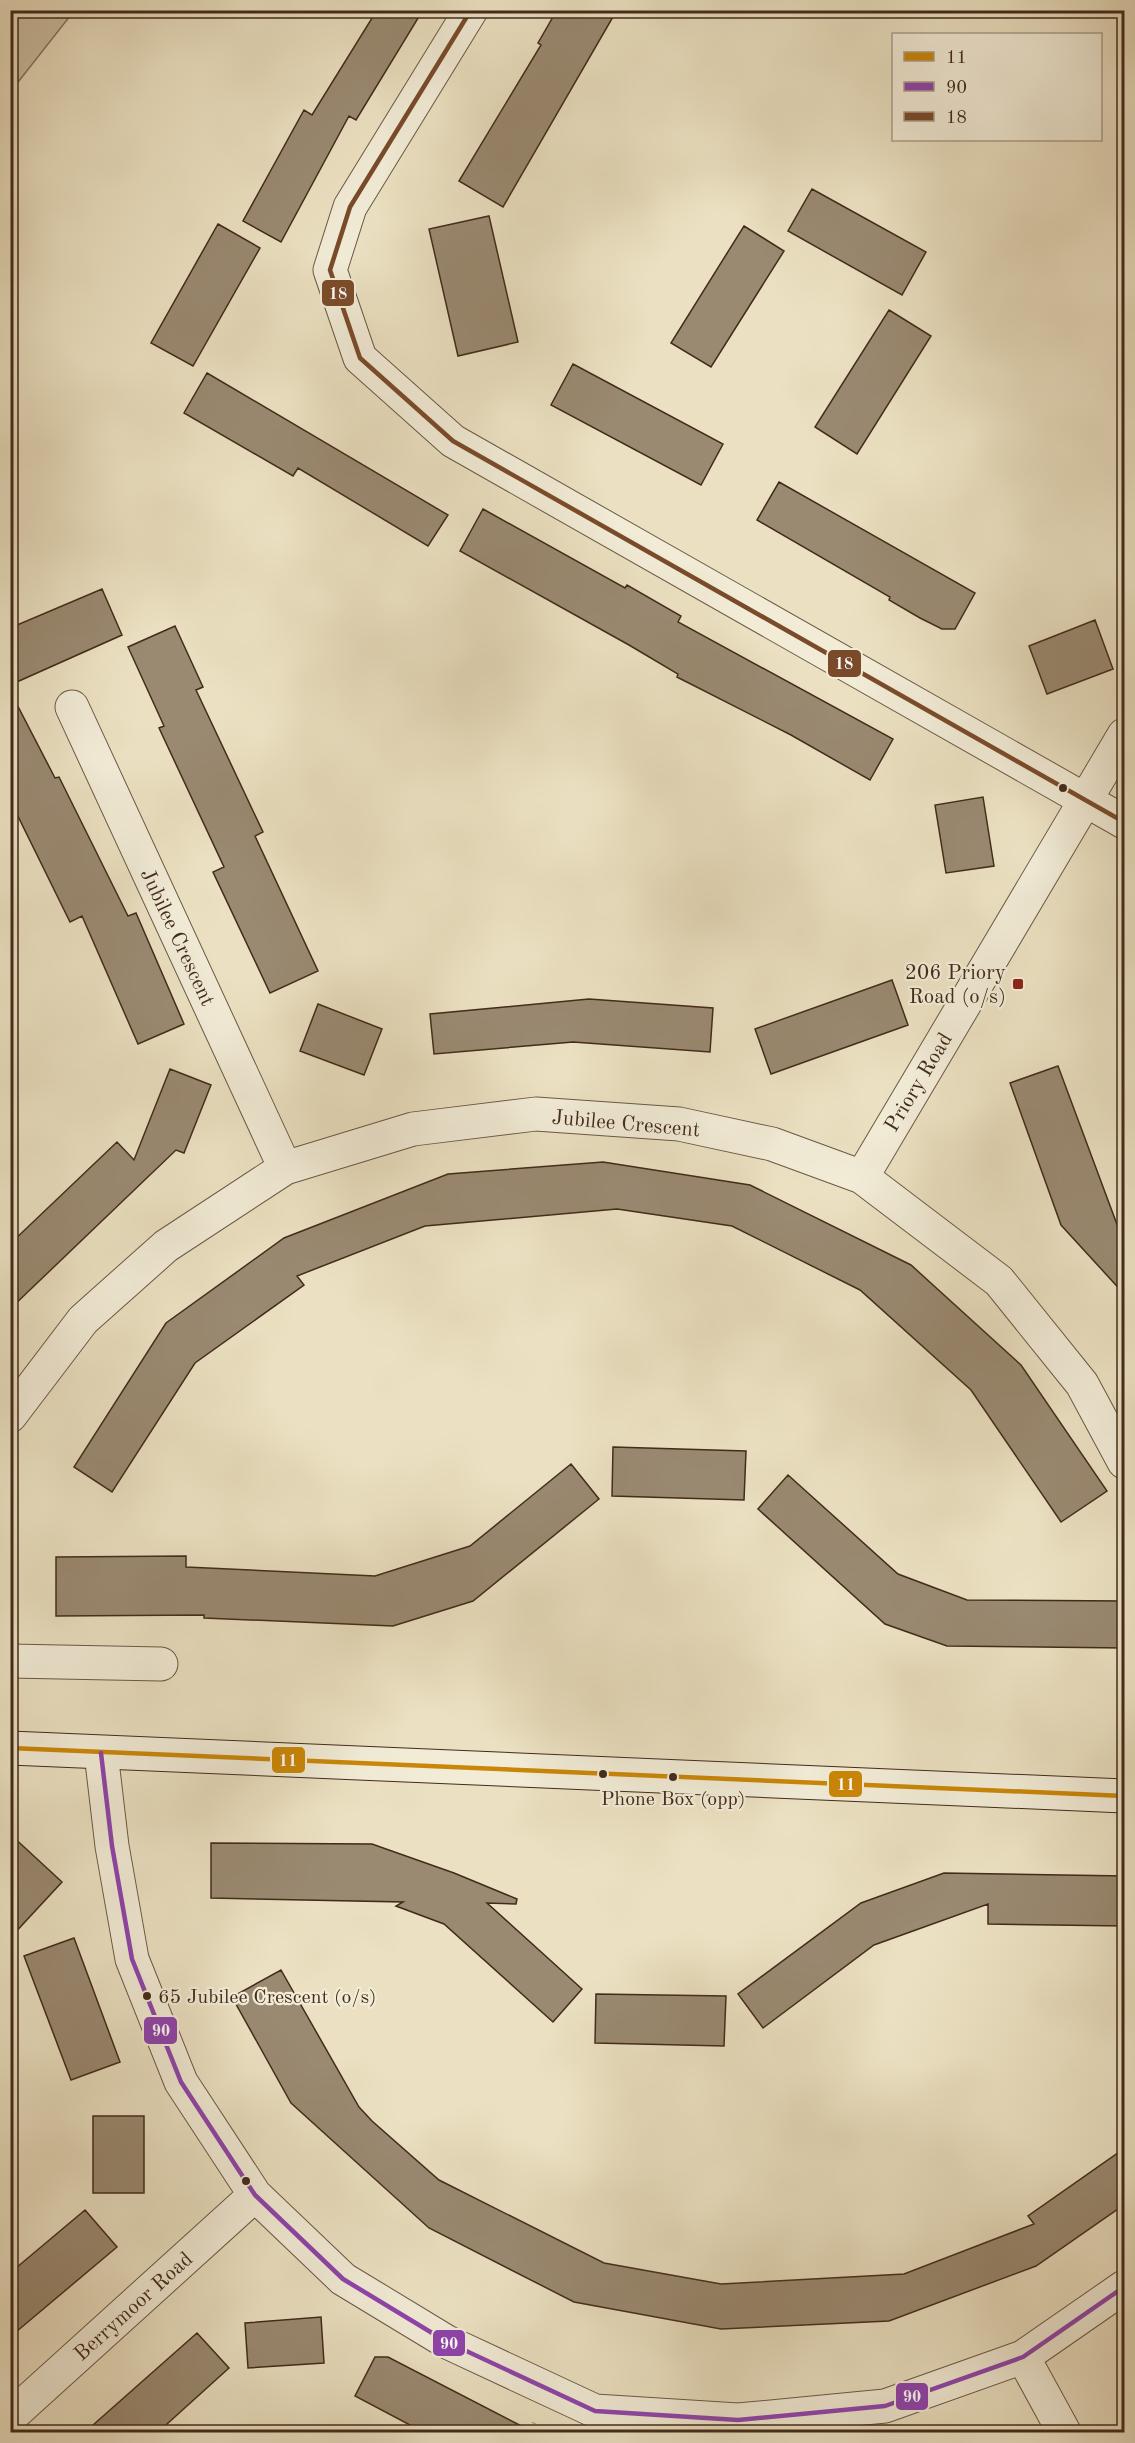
<svg xmlns="http://www.w3.org/2000/svg" width="1135" height="2443" font-family="'Old Standard TT',serif">
<style>
.green{fill:#cec2a6;stroke:#887660;stroke-width:1.5}
.building{fill:#9a8a72;stroke:#422b1b;stroke-width:1.5}
.lines{fill:none;stroke-linecap:round;stroke-linejoin:round}
.street-casing{stroke:#6c5845;stroke-width:35}
.secondary-casing{stroke:#422b1b;stroke-width:35}
.path{stroke:#422b1b;stroke-width:4;stroke-dasharray:1.5 3;stroke-linecap:butt}
.street{stroke:#f2ecd7;stroke-width:33}
.secondary{stroke:#f2ecd7;stroke-width:33}
.bus-1-casing{stroke:#f2ecd7;stroke-width:9}
.bus-2-casing{stroke:#f2ecd7;stroke-width:9}
.bus-3-casing{stroke:#f2ecd7;stroke-width:9}
.bus-1{stroke:#ca8707;stroke-width:4.5}
.bus-2{stroke:#8e44ad;stroke-width:4.5}
.bus-3{stroke:#7a4b2a;stroke-width:4.5}
.bus-dot{fill:#422b1b;stroke:#f2ecd7;stroke-width:2}
.poi-dot{fill:#8f2418;stroke:#f2ecd7;stroke-width:2}
.labels{text-anchor:middle;stroke-width:4.5;stroke-linejoin:round;paint-order:stroke}
.bus-label{font-size:20px;fill:#422b1b;stroke:#f2ecd7}
.street-label{font-size:21px;fill:#422b1b;stroke:#f2ecd7}
.poi-label{font-size:21px;fill:#422b1b;stroke:#f2ecd7;text-anchor:end}
.line-badge{stroke:#f2ecd7;stroke-width:2}
.badge-label{font-size:16px;text-anchor:middle;font-weight:bold;fill:#fff}
</style>
<rect width="100%" height="100%" fill="#ebe1c2"/>
<filter id="stains"><feTurbulence type="fractalNoise" baseFrequency=".00333" numOctaves="4"/><feColorMatrix values="0 0 0 0 .2 0 0 0 0 .09 0 0 0 0 .02 0 0 0 .5 -.17"/></filter>
<radialGradient id="worn" r=".72"><stop offset=".6" stop-color="#630" stop-opacity="0"/><stop offset="1" stop-color="#630" stop-opacity=".3"/></radialGradient>
<!-- green -->
<path class="green" d="M11 10 74 11 11 91 10 11Z"/>
<!-- building -->
<path class="building" d="M377 10H423L356 120 349 116 281 242 243 221 304 110 312 115Z
M557 10H617L503 207 459 181 541 45 538 43Z
M812 189 926 252 902 295 788 231Z
M489 216 518 342 458 356 429 229Z
M218 224 260 248 193 366 151 343Z
M744 226 784 251 711 367 671 343Z
M889 310 931 336 857 454 815 427Z
M573 364 723 444 701 485 551 405Z
M207 373 448 515 428 546 298 468 293 476 184 413Z
M779 482 975 593 955 629H942L920 618 889 600 890 597 757 520Z
M483 509 625 588 627 585 681 616 678 622 893 739 870 780 791 735 677 677 678 674 629 645 460 551Z
M102 589 122 635 10 685V628Z
M1095 620 1113 669 1047 694 1029 646Z
M175 626 203 687 196 690 263 832 255 836 318 971 270 993 213 872 224 867 159 728 164 726 128 647Z
M10 691 55 778 59 777 128 916 136 913 184 1024 138 1044 82 916 70 922 10 800Z
M983 797 994 866 946 873 935 805Z
M892 980 908 1025 771 1074 755 1029Z
M589 999 713 1008 710 1052 573 1042 434 1054 430 1014Z
M318 1004 382 1029 364 1075 300 1051Z
M1058 1066 1125 1246V1295L1061 1225 1010 1083Z
M170 1069 211 1085 184 1153 176 1150 10 1309V1244L117 1142 134 1160Z
M603 1162 750 1185 911 1265 1021 1365 1107 1491 1061 1522 971 1390 860 1290 732 1226 617 1209 425 1226 297 1276 304 1285 195 1363 112 1492 74 1467 166 1323 284 1238 448 1174Z
M613 1447 746 1451 744 1500 612 1496Z
M571 1464 599 1499 473 1601 393 1626 204 1618V1615L56 1616V1557L186 1556V1567L375 1576 470 1546Z
M788 1475 898 1574 967 1600 1125 1601V1648L947 1646 885 1624 758 1509Z
M10 1834 62 1882 10 1938Z
M211 1843 372 1844 454 1873 517 1899 516 1904 487 1903 582 1989 553 2022 444 1924 396 1906 403 1902 211 1898Z
M944 1873 1125 1876V1926L988 1924V1904L874 1945 763 2028 738 1994 861 1903Z
M74 1938 120 2062 71 2080 24 1956Z
M281 1970 359 2107 372 2121 439 2180 604 2263 721 2284 904 2274 1034 2224 1028 2216 1125 2148V2204L1036 2266 889 2321 721 2329 574 2302 429 2228 291 2103 232 1997Z
M596 1994 726 1996 724 2046 595 2043Z
M93 2116H144V2193H93Z
M85 2210 117 2247 10 2337V2273Z
M321 2317 324 2363 248 2368 245 2323Z
M197 2333 229 2368 157 2433H84Z
M375 2357H388L535 2433H425L355 2396Z"/>
<g class="lines">
<!-- street casing -->
<g class="street-casing">
<path id="street" d="M471 10 350 207 330 270 360 358 453 441 1124 822
M72 707 285 1168
M862 1177 1124 735
M10 1416 83 1320 166 1246 285 1168 413 1129 536 1114 679 1124 772 1144 862 1177 999 1281 1082 1384 1124 1462
M10 1661 161 1664
M101 1753 112 1846 132 1959 181 2082 255 2195 343 2279 447 2342 595 2411 738 2420 885 2406 1023 2357 1124 2287
M1023 2357 1064 2432
M10 2417 255 2195"/>
</g>
<!-- secondary casing -->
<g class="secondary-casing">
<path id="secondary" d="M10 1748 1124 1796"/>
</g>
<!-- path -->
<path class="path" d="M531 2432 534 2423"/>
<!-- street -->
<use href="#street" class="street"/>
<!-- secondary -->
<use href="#secondary" class="secondary"/>
<!-- bus-1 casing -->
<g class="bus-1-casing">
<path id="bus-1" d="M10 1748 1124 1796"/>
</g>
<!-- bus-2 casing -->
<g class="bus-2-casing">
<path id="bus-2" d="M101 1753 112 1846 132 1959 181 2082 255 2195 343 2279 447 2342 595 2411 738 2420 885 2406 1023 2357 1124 2287"/>
</g>
<!-- bus-3 casing -->
<g class="bus-3-casing">
<path id="bus-3" d="M471 10 350 207 330 270 360 358 453 441 1124 822"/>
</g>
<!-- bus-1 -->
<use href="#bus-1" class="bus-1"/>
<!-- bus-2 -->
<use href="#bus-2" class="bus-2"/>
<!-- bus-3 -->
<use href="#bus-3" class="bus-3"/>
</g>
<!-- markers -->
<g class="bus-dot">
<circle cx="1063" cy="788" r="5"/>
<circle cx="603" cy="1774" r="5"/>
<circle cx="673" cy="1777" r="5"/>
<circle cx="147" cy="1996" r="5"/>
<circle cx="246" cy="2181" r="5"/>
</g>
<rect class="poi-dot" x="1012" y="978" width="12" height="12" rx="3"/>
<g class="labels">
<!-- bus labels -->
<g class="bus-label">
<text x="673" y="1805">Phone Box (opp)</text>
<text x="158" y="2003" text-anchor="start">65 Jubilee Crescent (o/s)</text>
</g>
<!-- street labels -->
<g class="street-label">
<text transform="translate(178 937) rotate(65)" y="7">Jubilee Crescent</text>
<text transform="translate(918 1082) rotate(-59)" y="7">Priory Road</text>
<text transform="translate(626 1123) rotate(5)" y="7">Jubilee Crescent</text>
<text transform="translate(133 2306) rotate(-42)" y="7">Berrymoor Road</text>
</g>
<!-- poi labels -->
<g class="poi-label">
<text x="1006" y="979">206 Priory<tspan x="1006" dy="24">Road (o/s)</tspan></text>
</g>
</g>
<g class="line-badge">
<rect x="321" y="279" width="34" height="28" rx="6" fill="#7a4b2a"/>
<rect x="827" y="649" width="35" height="29" rx="6" fill="#7a4b2a"/>
<rect x="271" y="1746" width="35" height="28" rx="6" fill="#ca8707"/>
<rect x="828" y="1770" width="35" height="28" rx="6" fill="#ca8707"/>
<rect x="143" y="2016" width="35" height="29" rx="6" fill="#8e44ad"/>
<rect x="432" y="2329" width="34" height="28" rx="6" fill="#8e44ad"/>
<rect x="895" y="2382" width="34" height="29" rx="6" fill="#8e44ad"/>
</g>
<g class="badge-label">
<text x="338" y="299">18</text>
<text x="844" y="669">18</text>
<text x="288" y="1766">11</text>
<text x="846" y="1790">11</text>
<text x="161" y="2036">90</text>
<text x="449" y="2349">90</text>
<text x="912" y="2402">90</text>
</g>
<!-- margin -->
<rect width="1135" height="2443" fill="none" stroke="#ebe1c2" stroke-width="36"/>
<rect x="12" y="12" width="1111" height="2419" fill="none" stroke="#422b1b" stroke-width="3"/>
<rect x="18" y="18" width="1099" height="2407" fill="none" stroke="#422b1b" stroke-width="1.5"/>
<!-- legend -->
<rect x="892" y="33" width="210" height="108" fill="#f2ecd7" stroke="#ac9f8c" stroke-width="1.5"/>
<rect x="904" y="52" width="30" height="9" fill="#ca8707" stroke="#ac9f8c" stroke-width="1.5"/>
<text x="946" y="63" font-size="18" fill="#422b1b">11</text>
<rect x="904" y="82" width="30" height="9" fill="#8e44ad" stroke="#ac9f8c" stroke-width="1.5"/>
<text x="946" y="93" font-size="18" fill="#422b1b">90</text>
<rect x="904" y="112" width="30" height="9" fill="#7a4b2a" stroke="#ac9f8c" stroke-width="1.5"/>
<text x="946" y="123" font-size="18" fill="#422b1b">18</text>
<rect width="100%" height="100%" filter="url(#stains)"/>
<rect width="100%" height="100%" fill="url(#worn)"/>
</svg>
